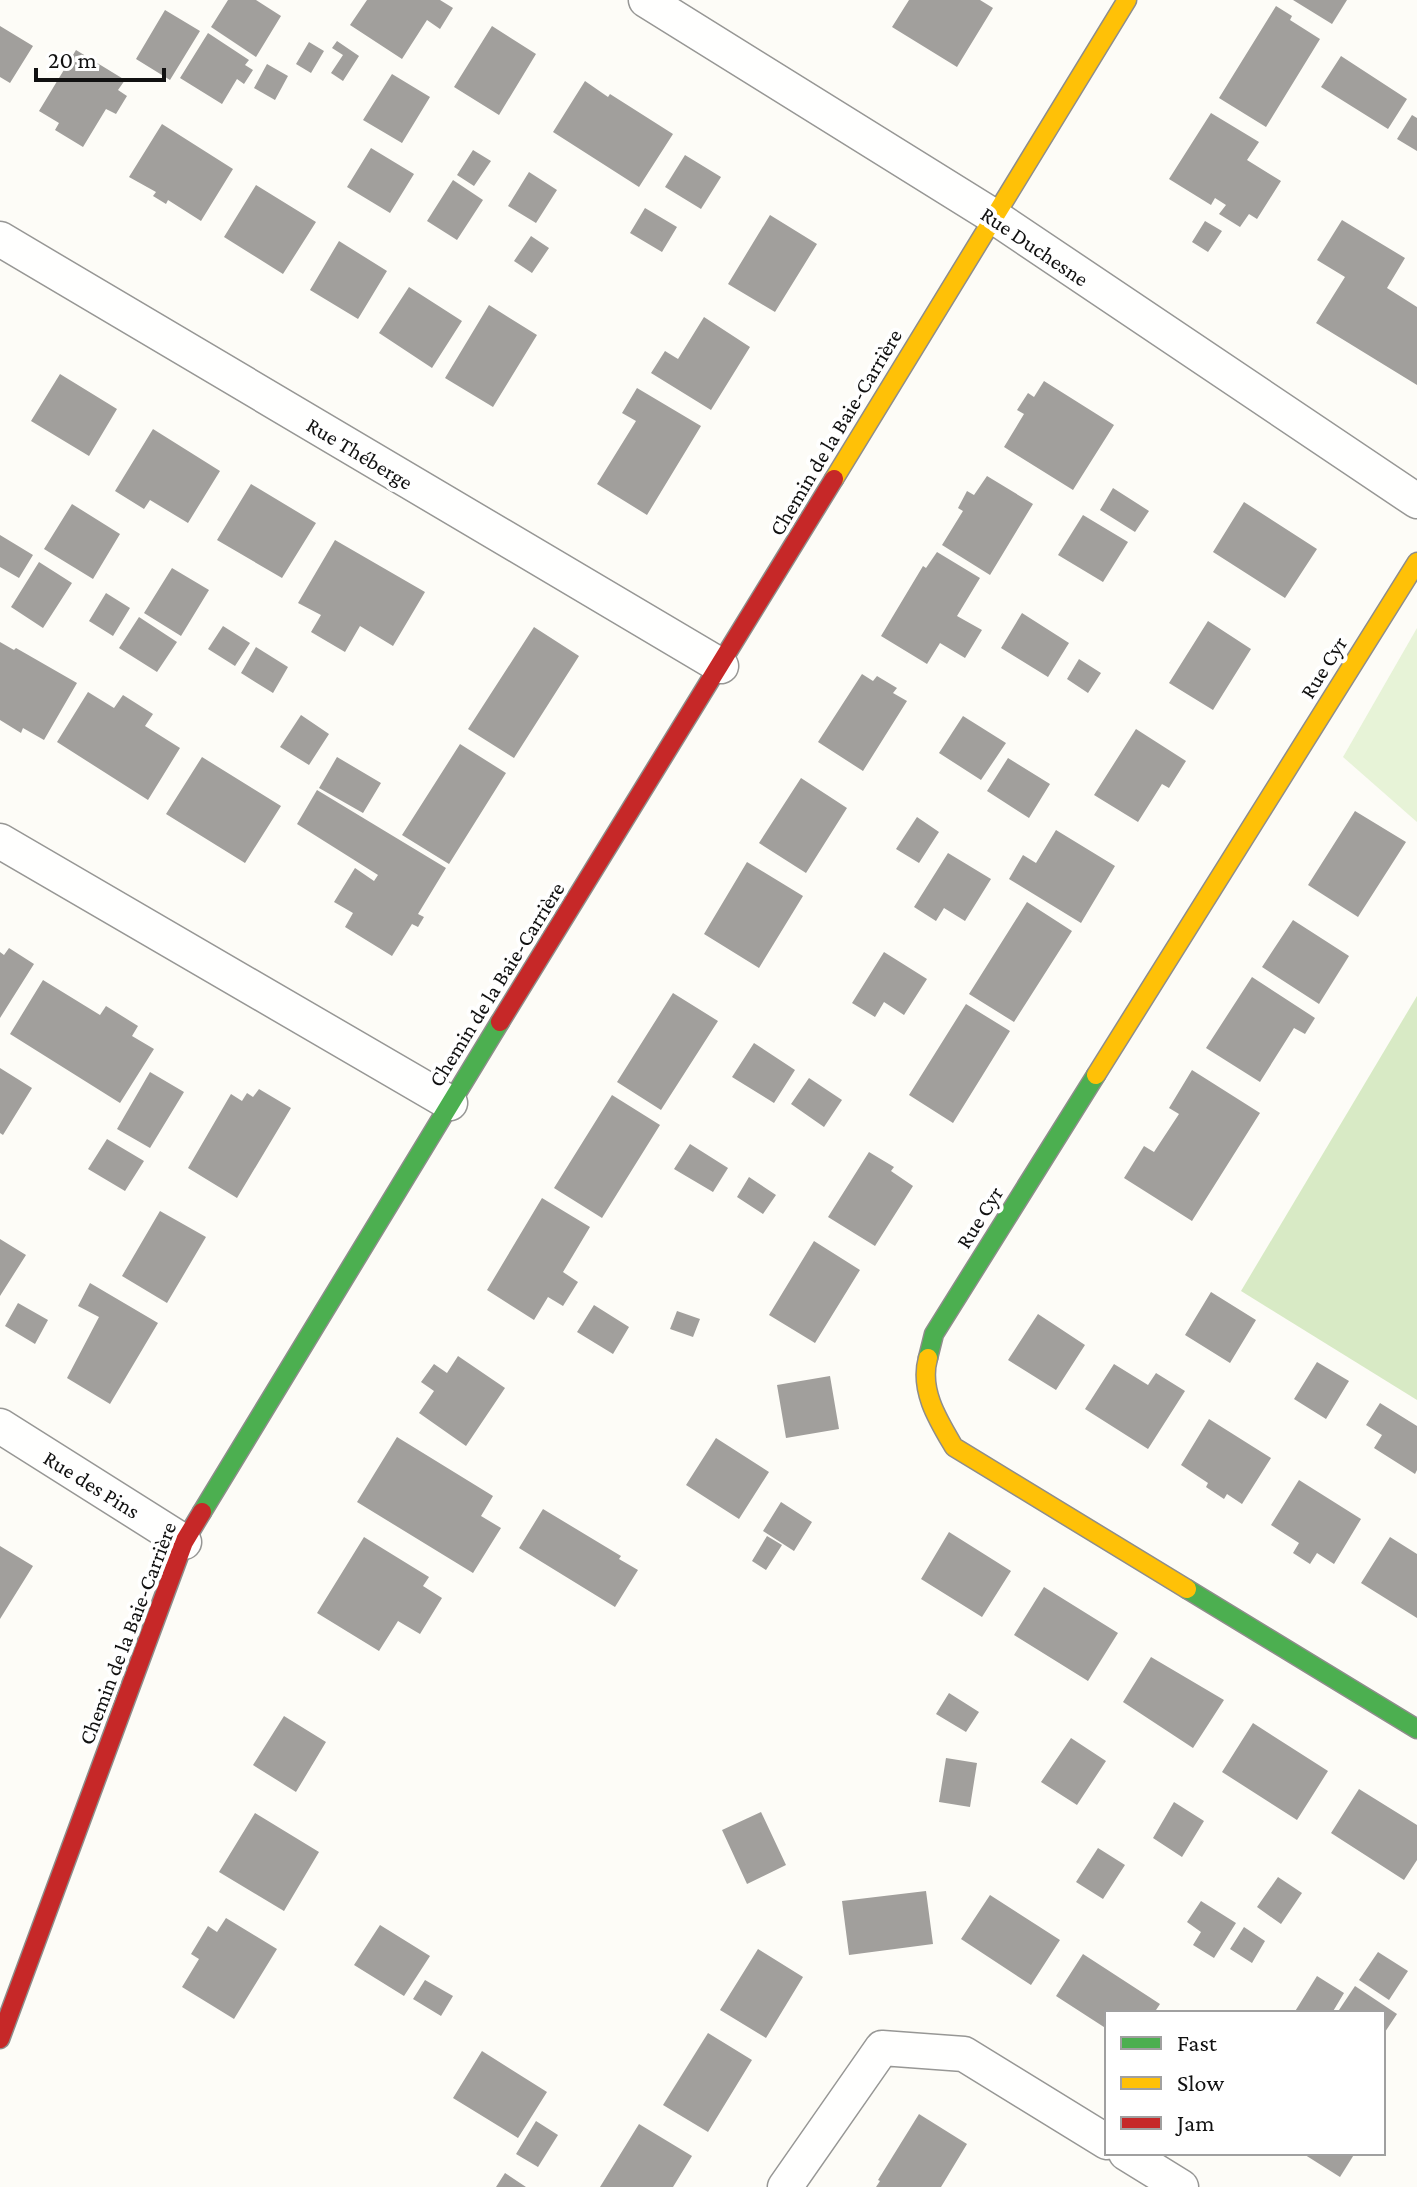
<svg xmlns="http://www.w3.org/2000/svg" width="1417" height="2187" font-family="'Crimson Pro',serif">
<style>
.green{fill:#e7f3d7}
.forest{fill:#d8eac5}
.building{fill:#a19f9c}
.lines{fill:none;stroke-linecap:round;stroke-linejoin:round}
.street-casing{stroke:#979795;stroke-width:37}
.fast-casing{stroke:#8e8d8b;stroke-width:21}
.slow-casing{stroke:#8e8d8b;stroke-width:21}
.jam-casing{stroke:#8e8d8b;stroke-width:21}
.street{stroke:#fffffe;stroke-width:34}
.fast{stroke:#4caf50;stroke-width:18}
.slow{stroke:#ffc107;stroke-width:18}
.jam{stroke:#c62828;stroke-width:18}
.labels{text-anchor:middle;stroke-width:8;stroke-linejoin:round;paint-order:stroke}
.street-label{font-size:22px;fill:#111;stroke:#fff}
</style>
<rect width="100%" height="100%" fill="#fdfcf7"/>
<!-- green -->
<path class="green" d="M1417 628V822L1343 757Z"/>
<!-- forest -->
<path class="forest" d="M1417 996V1400L1241 1291Z"/>
<!-- building -->
<path class="building" d="M228 0H256L281 16 256 57 211 27Z
M367 0H440L453 8 440 29 427 20 402 59 350 25Z
M909 0H980L993 8 957 67 892 27Z
M1293 0H1347L1332 24Z
M1276 6 1292 16 1290 20 1320 39 1266 127 1219 98Z
M165 10 200 31 170 80 136 59Z
M0 26 33 46 10 83 0 77Z
M492 26 536 54 499 115 454 87Z
M208 33 249 60 245 65 253 70 244 84 237 79 222 104 180 78Z
M337 41 359 56 343 81 331 73 343 55 332 48Z
M309 42 324 51 311 73 296 64Z
M76 50 125 80 118 90 127 96 116 114 106 109 83 147 55 130 59 123 39 111Z
M1341 56 1407 99 1388 129 1321 87Z
M267 64 288 76 275 100 254 88Z
M392 74 430 97 402 143 363 120Z
M585 81 608 97 610 94 673 134 639 187 553 132Z
M1211 113 1259 142 1247 160 1281 181 1257 219 1249 214 1240 227 1219 214 1226 205 1215 198 1211 205 1169 179Z
M1412 115 1417 118V151L1397 139Z
M162 124 233 169 201 221 168 200 166 204 153 196 156 192 129 177Z
M371 148 414 174 390 213 347 187Z
M473 150 491 161 474 186 457 175Z
M685 155 721 177 701 209 665 187Z
M529 172 557 190 536 223 508 206Z
M453 180 483 200 457 240 427 221Z
M256 185 316 222 283 274 224 237Z
M645 208 677 227 662 252 630 233Z
M770 215 817 244 775 312 728 284Z
M1342 220 1405 258 1387 288 1417 307V385L1316 323 1345 277 1317 260Z
M1205 221 1222 231 1208 252 1192 242Z
M531 236 549 248 532 273 514 261Z
M339 241 387 271 358 319 310 290Z
M409 287 462 321 432 368 379 333Z
M489 305 537 335 493 407 445 378Z
M704 317 750 347 711 410 651 373 665 351 678 359Z
M60 374 117 409 89 456 31 421Z
M1044 381 1114 425 1073 490 1004 447 1024 414 1017 410 1028 393 1034 397Z
M637 388 701 426 647 515 597 484 636 421 622 413Z
M153 429 220 471 188 523 150 500 144 509 115 491Z
M987 476 1033 504 990 575 942 545 963 511 958 508 967 491 974 495Z
M251 484 316 523 282 578 217 540Z
M1113 488 1149 511 1135 532 1100 510Z
M1244 502 1317 549 1285 598 1213 552Z
M72 504 120 534 93 579 44 549Z
M1083 515 1128 542 1103 582 1058 555Z
M0 535 33 555 19 578 0 567Z
M335 540 425 592 393 646 360 626 345 652 311 632 321 615 298 603Z
M937 552 980 578 957 616 982 630 965 658 940 643 927 664 881 636 923 566 926 568Z
M39 562 72 583 43 628 11 607Z
M172 568 209 590 181 636 144 613Z
M106 593 130 608 113 636 89 621Z
M1022 613 1069 643 1048 677 1001 648Z
M139 617 177 642 157 672 119 648Z
M1208 621 1251 649 1213 710 1169 683Z
M223 626 250 643 235 666 208 649Z
M534 627 579 656 514 758 468 729Z
M0 642 14 650 16 648 77 683 44 740 23 728 21 733 0 720Z
M256 647 288 667 273 693 241 673Z
M1079 659 1101 673 1088 693 1067 679Z
M862 674 873 681 877 676 897 688 893 693 907 701 863 771 818 742Z
M88 692 114 708 123 695 153 714 145 726 180 748 148 800 57 742Z
M301 715 329 734 309 765 280 747Z
M963 716 1006 743 981 780 939 753Z
M1136 729 1186 761 1169 788 1162 784 1138 822 1094 795Z
M460 744 506 773 449 864 402 835Z
M202 757 281 806 245 863 166 814Z
M337 757 381 783 363 813 319 788Z
M1008 758 1050 784 1029 818 987 791Z
M801 778 847 808 806 873 759 843Z
M317 790 446 868 418 914 424 917 418 927 412 924 392 956 345 927 353 913 334 902 355 868 374 881 378 875 297 824Z
M1355 811 1406 842 1358 917 1308 885Z
M917 817 939 832 919 863 896 849Z
M1056 830 1115 866 1081 923 1009 879 1023 855 1036 863Z
M948 853 991 879 965 921 944 908 936 921 914 907Z
M747 862 803 896 759 968 704 934Z
M1027 902 1072 931 1014 1022 969 994Z
M1293 920 1349 956 1319 1004 1262 967Z
M9 948 34 964 0 1018V952L4 955Z
M884 952 927 979 904 1015 884 1002 875 1017 852 1003Z
M1252 977 1315 1018 1305 1034 1294 1028 1260 1082 1206 1048Z
M43 980 100 1015 106 1006 138 1026 132 1036 154 1049 120 1103 10 1034Z
M673 993 718 1021 661 1110 617 1082Z
M966 1004 1010 1031 953 1123 909 1095Z
M754 1043 795 1070 774 1103 732 1077Z
M0 1068 32 1088 3 1135 0 1133Z
M1192 1070 1260 1113 1192 1221 1124 1178 1144 1146 1154 1152 1179 1114 1169 1108Z
M150 1072 184 1092 150 1148 117 1129Z
M809 1078 842 1100 824 1127 791 1104Z
M259 1089 291 1108 237 1198 188 1168 231 1094 242 1101 247 1093 253 1097Z
M612 1095 660 1125 602 1218 554 1188Z
M107 1139 144 1161 125 1191 88 1169Z
M690 1144 728 1168 713 1192 674 1169Z
M869 1152 894 1167 891 1171 913 1186 875 1246 828 1217Z
M749 1177 776 1195 763 1214 737 1197Z
M542 1198 590 1227 563 1272 578 1282 563 1306 548 1297 534 1320 487 1290Z
M160 1211 206 1237 167 1303 122 1276Z
M0 1239 26 1255 0 1296Z
M814 1241 860 1270 815 1343 769 1315Z
M90 1283 158 1323 110 1404 67 1378 99 1317 78 1306Z
M1211 1292 1256 1320 1230 1363 1185 1335Z
M18 1303 48 1320 35 1344 5 1326Z
M594 1305 629 1327 613 1354 577 1332Z
M677 1311 700 1319 693 1337 670 1329Z
M1038 1314 1085 1345 1056 1390 1008 1360Z
M458 1356 505 1388 466 1446 419 1413 434 1391 421 1382 434 1364 447 1373Z
M1317 1362 1349 1381 1326 1419 1294 1399Z
M1114 1364 1148 1385 1156 1373 1185 1391 1148 1449 1085 1409Z
M830 1376 839 1429 786 1438 777 1385Z
M1380 1403 1417 1426V1470L1415 1474 1374 1448 1382 1435 1366 1425Z
M1209 1419 1271 1458 1242 1504 1227 1494 1224 1499 1206 1487 1208 1483 1181 1465Z
M397 1437 493 1496 481 1516 501 1528 473 1573 357 1502Z
M716 1438 769 1472 739 1519 686 1485Z
M1299 1480 1361 1519 1334 1564 1317 1553 1310 1564 1293 1553 1299 1543 1271 1525Z
M781 1502 812 1522 794 1551 763 1531Z
M543 1509 621 1556 619 1559 638 1570 615 1607 519 1548Z
M949 1532 1011 1571 982 1617 921 1579Z
M767 1536 782 1545 766 1570 752 1561Z
M364 1537 429 1577 423 1586 442 1598 420 1634 398 1621 379 1651 317 1613Z
M1390 1537 1417 1554V1618L1361 1583Z
M0 1546 33 1566 0 1619Z
M1044 1587 1118 1633 1088 1681 1014 1635Z
M1151 1657 1224 1700 1193 1748 1123 1702Z
M949 1693 979 1712 966 1732 936 1714Z
M284 1716 326 1742 296 1792 253 1765Z
M1253 1723 1328 1771 1297 1820 1222 1772Z
M1071 1738 1106 1761 1077 1805 1041 1782Z
M946 1758 977 1763 970 1807 939 1802Z
M1359 1789 1417 1825V1860L1404 1880 1331 1833Z
M1174 1802 1204 1821 1182 1857 1153 1838Z
M761 1812 786 1865 747 1884 722 1830Z
M255 1813 319 1852 284 1911 219 1872Z
M1098 1848 1125 1865 1103 1899 1076 1882Z
M1278 1877 1302 1893 1281 1924 1257 1907Z
M926 1891 933 1944 849 1955 842 1901Z
M990 1895 1060 1940 1031 1985 961 1939Z
M1201 1901 1236 1923 1214 1958 1193 1945 1201 1932 1187 1922Z
M226 1918 277 1949 234 2019 182 1987 199 1959 191 1954 208 1926 217 1932Z
M380 1925 430 1956 404 1996 354 1965Z
M1244 1927 1265 1941 1252 1963 1230 1949Z
M758 1949 803 1977 766 2038 720 2010Z
M1378 1952 1408 1971 1389 2000 1359 1980Z
M1083 1954 1160 2004 1154 2013H1107V2029L1056 1996Z
M1317 1976 1344 1993 1332 2013H1294Z
M425 1980 453 1996 441 2016 413 1999Z
M1355 1986 1397 2014 1383 2035V2013H1337Z
M708 2033 752 2060 708 2132 663 2105Z
M482 2051 547 2092 518 2138 453 2098Z
M919 2114 967 2144 941 2187H876L880 2181 878 2180Z
M536 2121 558 2135 538 2167 516 2154Z
M639 2124 692 2156 673 2187H600Z
M1302 2153H1355L1340 2177Z
M505 2173 526 2187H496Z"/>
<g class="lines">
<!-- street casing -->
<g class="street-casing">
<path id="street" d="M646 0 993 216 1417 501
M0 239 721 666
M0 841 450 1103
M0 1426 184 1542
M1126 2153 1181 2187
M785 2187 882 2048 964 2054 1107 2142"/>
</g>
<!-- fast casing -->
<g class="fast-casing">
<path id="fast" d="M928 1358 934 1334 1096 1075
M202 1512 500 1022
M1187 1589 1417 1729"/>
</g>
<!-- slow casing -->
<g class="slow-casing">
<path id="slow" d="M834 479 1127 0
M1096 1075 1417 562
M928 1358C919 1390 938 1420 954 1447L1187 1589"/>
</g>
<!-- jam casing -->
<g class="jam-casing">
<path id="jam" d="M500 1022 834 479
M0 2039 184 1542 202 1512"/>
</g>
<!-- street -->
<use href="#street" class="street"/>
<!-- fast -->
<use href="#fast" class="fast"/>
<!-- slow -->
<use href="#slow" class="slow"/>
<!-- jam -->
<use href="#jam" class="jam"/>
</g>
<g class="labels">
<!-- street labels -->
<g class="street-label">
<text transform="translate(1035 246) rotate(34)" y="8">Rue Duchesne</text>
<text transform="translate(835 432) rotate(-59)" y="8">Chemin de la Baie-Carrière</text>
<text transform="translate(360 453) rotate(31)" y="8">Rue Théberge</text>
<text transform="translate(1323 667) rotate(-58)" y="8">Rue Cyr</text>
<text transform="translate(496 984) rotate(-58)" y="8">Chemin de la Baie-Carrière</text>
<text transform="translate(979 1217) rotate(-58)" y="8">Rue Cyr</text>
<text transform="translate(92 1484) rotate(32)" y="8">Rue des Pins</text>
<text transform="translate(127 1633) rotate(-69)" y="8">Chemin de la Baie-Carrière</text>
</g>
</g>
<!-- legend -->
<rect x="1105" y="2011" width="280" height="144" fill="#ffffff" stroke="#a0a0a0" stroke-width="2"/>
<rect x="1121" y="2037" width="40" height="12" fill="#4caf50" stroke="#a0a0a0" stroke-width="2"/>
<text x="1177" y="2051" font-size="24" fill="#111111">Fast</text>
<rect x="1121" y="2077" width="40" height="12" fill="#ffc107" stroke="#a0a0a0" stroke-width="2"/>
<text x="1177" y="2091" font-size="24" fill="#111111">Slow</text>
<rect x="1121" y="2117" width="40" height="12" fill="#c62828" stroke="#a0a0a0" stroke-width="2"/>
<text x="1177" y="2131" font-size="24" fill="#111111">Jam</text>
<!-- scale -->
<path d="M36 68v12h128v-12" fill="none" stroke="#111111" stroke-width="4"/>
<text x="48" y="68" font-size="24" fill="#111111" stroke="#ffffff" stroke-width="6" paint-order="stroke">20 m</text>
</svg>
